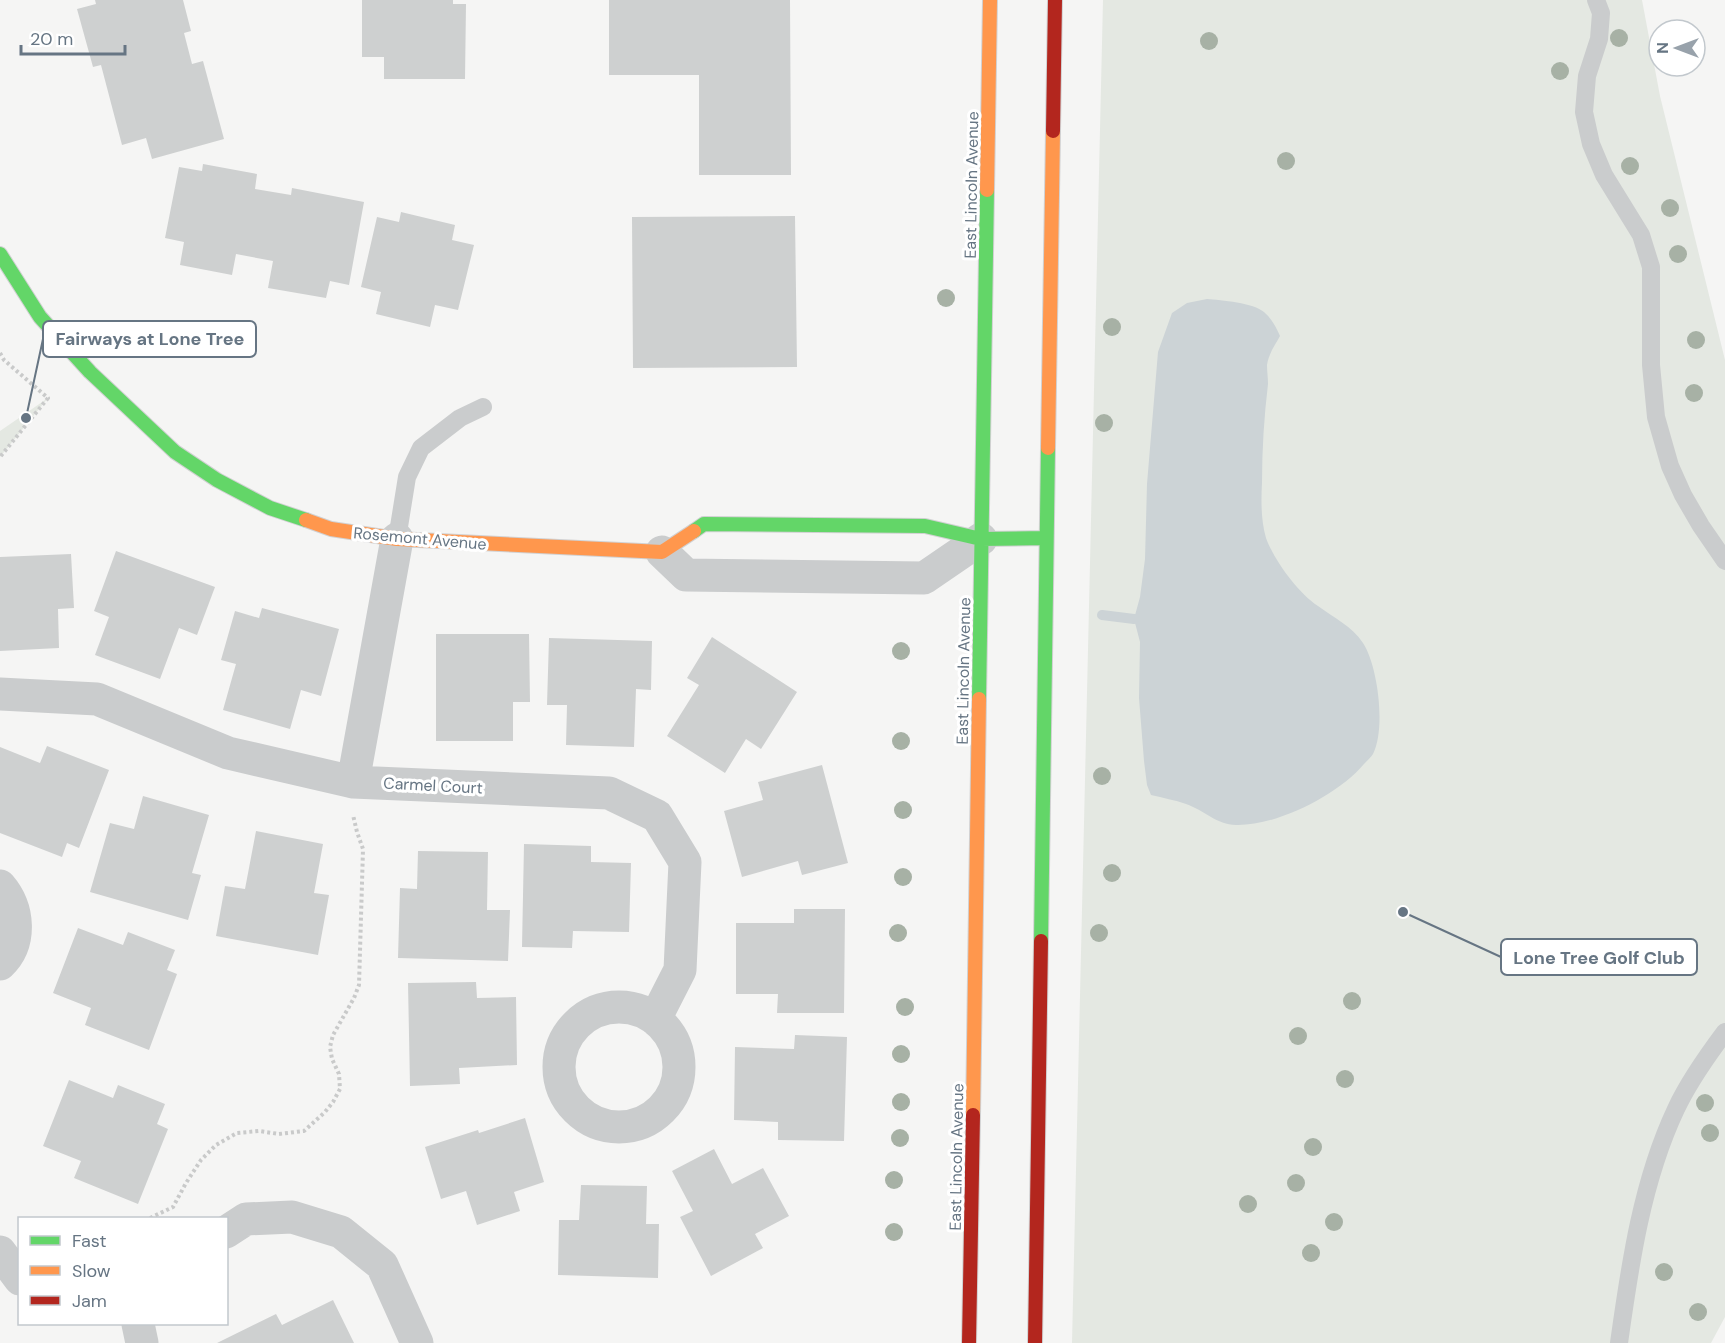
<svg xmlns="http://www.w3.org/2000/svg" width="1725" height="1343" font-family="'DM Sans',sans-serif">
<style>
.green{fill:#e4e8e2}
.water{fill:#ccd3d6}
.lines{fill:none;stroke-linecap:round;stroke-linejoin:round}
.stream{stroke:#ccd3d6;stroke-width:10}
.building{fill:#ced0d0}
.fast-casing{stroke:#d1d1d2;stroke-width:16}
.slow-casing{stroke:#d1d1d2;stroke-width:16}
.jam-casing{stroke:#d1d1d2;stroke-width:16}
.path{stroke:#c9caca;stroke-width:4;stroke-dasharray:3 3;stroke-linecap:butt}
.lane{stroke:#cacccd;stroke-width:18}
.street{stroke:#cacccd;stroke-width:33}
.fast{stroke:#63d668;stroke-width:14}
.slow{stroke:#ff974d;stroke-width:14}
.jam{stroke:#b3261e;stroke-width:14}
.tree{fill:#a7b1a5}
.labels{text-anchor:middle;stroke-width:6;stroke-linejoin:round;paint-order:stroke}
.street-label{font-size:16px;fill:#667583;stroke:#fff}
.leader{fill:none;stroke:#667583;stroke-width:2}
.callout-dot{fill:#667583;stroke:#fff;stroke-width:2}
.callout{fill:#fff;stroke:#667583;stroke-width:2}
.callout-label{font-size:18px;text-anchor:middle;font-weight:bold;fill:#667583}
</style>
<rect width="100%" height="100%" fill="#f5f5f4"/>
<!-- green -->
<path class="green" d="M1103 0H1642L1660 96 1725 360V1317L1711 1343H1072Z
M48 398 43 404 0 457V431Z"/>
<!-- water -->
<path class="water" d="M1207 299C1221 300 1254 303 1264 312 1272 319 1276 327 1280 336 1275 345 1268 355 1267 365 1267 371 1268 378 1268 384 1264 417 1262 450 1262 483 1261 501 1261 521 1266 538 1274 560 1298 593 1318 606 1334 618 1352 626 1363 643 1378 666 1386 729 1373 754 1371 757 1367 761 1364 764 1338 795 1277 826 1236 825 1217 825 1204 810 1186 804 1175 800 1163 798 1151 795L1147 785 1144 761 1139 698 1140 642 1134 619 1140 597 1145 559 1147 484 1158 352 1172 313 1187 303Z"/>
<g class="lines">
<!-- stream -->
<path class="stream" d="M1102 615 1134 619"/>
</g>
<!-- building -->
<path class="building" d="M95 0H183L191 31 184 33 192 64 203 61 224 139 152 159 146 138 122 145 101 65 93 67 77 9 96 4Z
M362 0H453V4H466L465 79H384V57H362Z
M609 0H790L791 175H699V75H609Z
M203 164 257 174 255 189 291 195 292 188 364 202 349 285 330 281 326 298 268 288 273 261 236 254 232 275 180 265 184 242 165 238 179 167 202 171Z
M401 212 455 225 452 240 474 245 458 310 435 305 430 327 376 314 381 292 361 287 377 217 399 222Z
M795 216 797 367 633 368 632 217Z
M116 551 215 587 197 635 179 628 160 679 95 655 109 617 94 611Z
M71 554 74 608 58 609 59 648 0 651V557Z
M262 608 339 629 321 696 301 690 290 729 223 710 236 664 221 660 235 611 259 618Z
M436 634H529L530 702H513V741H436Z
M712 637 797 692 761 749 746 739 725 773 667 736 699 685 687 678Z
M549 638 652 641 651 690 636 689 634 747 566 745 567 705H547Z
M47 746 109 770 79 848 67 843 62 857 0 833V747L40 763Z
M822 765 848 863 802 875 798 861 742 877 724 811 763 800 758 782Z
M143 796 209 815 192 873 201 875 188 920 90 892 110 823 134 829Z
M256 831 323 844 314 893 329 895 318 955 216 936 225 886 245 889Z
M524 844 591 846V862L631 863 629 932 573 931 572 948 522 947Z
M418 851 488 852 487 910H510L508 961 398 958 400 888 417 889Z
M794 909H845L844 1013H777L778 994H736V923H794Z
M78 928 123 945 128 932 175 950 167 970 177 974 149 1050 85 1025 91 1008 53 993Z
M476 982 477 998 516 997 517 1065 459 1068 460 1084 410 1086 408 983Z
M795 1035 847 1037 844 1141 778 1140V1122L734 1120 735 1047 794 1049Z
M69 1080 113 1098 118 1085 165 1104 157 1124 168 1129 138 1204 74 1178 81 1161 43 1146Z
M525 1118 544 1182 514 1192 520 1211 477 1225 466 1191 441 1199 425 1147 478 1130 479 1133Z
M714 1149 732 1184 763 1168 789 1216 755 1234 763 1248 711 1276 680 1217 693 1211 672 1171Z
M581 1185 647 1186 646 1224H659L658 1278 558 1275 559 1220H579Z
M333 1300 354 1343H217L276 1314 282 1325Z"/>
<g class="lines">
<!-- fast casing -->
<g class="fast-casing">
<path id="fast" d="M0 254 40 317 90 372 175 452 217 480 270 508 306 520
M694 531 704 524 925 526 981 539 1046 538
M979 699 987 190
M1041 941 1048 448"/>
</g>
<!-- slow casing -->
<g class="slow-casing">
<path id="slow" d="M987 190 990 0
M1048 448 1053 131
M306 520 331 529 397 539 662 552 694 531
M973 1115 979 699"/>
</g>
<!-- jam casing -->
<g class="jam-casing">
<path id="jam" d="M1053 131 1055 0
M969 1343 973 1115
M1035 1343 1041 941"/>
</g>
<!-- path -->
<path class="path" d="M0 353 4 360 48 398 0 457
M150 1218 173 1207 186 1183 201 1160 216 1145 237 1133 259 1131 279 1134 304 1131 325 1112 333 1102 340 1089 339 1074 332 1059 330 1047 333 1035 354 998 359 985 363 849 357 832 353 815"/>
<!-- lane -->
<path class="lane" d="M1596 0 1601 13 1599 39 1587 76 1584 112 1591 144 1604 175 1641 235 1651 267V365L1656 417 1670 466 1683 495 1701 526 1725 561
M397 539 407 477 421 448 460 418 483 407
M1619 1343C1630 1264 1642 1181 1676 1109 1689 1081 1707 1056 1725 1032"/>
<!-- street -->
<path class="street" d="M662 552 686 575 924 578 981 539
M0 694 97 699 228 753 353 782 609 793 657 816 685 862 680 970 655 1019
M353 782 397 539
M0 886C19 908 22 943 0 964
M559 1067a60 60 0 1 1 120 0a60 60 0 1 1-120 0Z
M226 1232 246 1219 292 1217 341 1232 382 1265 417 1343
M0 1252 20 1279
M138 1324 142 1343"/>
<!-- fast -->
<use href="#fast" class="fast"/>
<!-- slow -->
<use href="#slow" class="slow"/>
<!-- jam -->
<use href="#jam" class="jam"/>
</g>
<!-- trees -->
<g class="tree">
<circle cx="1619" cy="38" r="9"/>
<circle cx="1209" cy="41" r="9"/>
<circle cx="1560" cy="71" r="9"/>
<circle cx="1286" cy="161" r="9"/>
<circle cx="1630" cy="166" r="9"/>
<circle cx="1670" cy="208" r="9"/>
<circle cx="1678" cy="254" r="9"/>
<circle cx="946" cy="298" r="9"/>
<circle cx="1112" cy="327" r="9"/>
<circle cx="1696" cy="340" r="9"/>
<circle cx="1694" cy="393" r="9"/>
<circle cx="1104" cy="423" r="9"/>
<circle cx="901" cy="651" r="9"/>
<circle cx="901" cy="741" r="9"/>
<circle cx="1102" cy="776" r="9"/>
<circle cx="903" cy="810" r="9"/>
<circle cx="1112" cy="873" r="9"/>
<circle cx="903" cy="877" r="9"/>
<circle cx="898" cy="933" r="9"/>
<circle cx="1099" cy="933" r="9"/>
<circle cx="1352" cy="1001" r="9"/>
<circle cx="905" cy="1007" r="9"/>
<circle cx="1298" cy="1036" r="9"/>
<circle cx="901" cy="1054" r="9"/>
<circle cx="1345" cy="1079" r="9"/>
<circle cx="901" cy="1102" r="9"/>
<circle cx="1705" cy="1103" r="9"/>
<circle cx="1710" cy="1133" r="9"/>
<circle cx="900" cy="1138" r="9"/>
<circle cx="1313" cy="1147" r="9"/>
<circle cx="894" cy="1180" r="9"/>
<circle cx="1296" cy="1183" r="9"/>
<circle cx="1248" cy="1204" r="9"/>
<circle cx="1334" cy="1222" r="9"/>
<circle cx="894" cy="1232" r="9"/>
<circle cx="1311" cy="1253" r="9"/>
<circle cx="1664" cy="1272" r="9"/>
<circle cx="1698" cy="1312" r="9"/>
</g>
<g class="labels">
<!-- street labels -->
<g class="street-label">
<text transform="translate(971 185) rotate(-89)" y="6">East Lincoln Avenue</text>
<text transform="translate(420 538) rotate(5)" y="6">Rosemont Avenue</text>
<text transform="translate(963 671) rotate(-89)" y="6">East Lincoln Avenue</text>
<text transform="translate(433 785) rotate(3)" y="6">Carmel Court</text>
<text transform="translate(956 1157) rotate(-89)" y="6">East Lincoln Avenue</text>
</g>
</g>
<!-- callouts -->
<path class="leader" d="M26 418L43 339M1403 912L1501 957"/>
<g class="callout-dot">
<circle cx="26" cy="418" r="6"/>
<circle cx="1403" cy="912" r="6"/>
</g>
<g class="callout">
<rect x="43" y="321" width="213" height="36" rx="6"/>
<rect x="1501" y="939" width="196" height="36" rx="6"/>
</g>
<g class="callout-label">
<text x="150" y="345">Fairways at Lone Tree</text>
<text x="1599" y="964">Lone Tree Golf Club</text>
</g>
<!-- legend -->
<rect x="18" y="1217" width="210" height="108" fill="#ffffff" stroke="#c2c8cd" stroke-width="1.5"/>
<rect x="30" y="1236" width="30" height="9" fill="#63d668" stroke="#c2c8cd" stroke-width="1.5"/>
<text x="72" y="1247" font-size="18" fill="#667583">Fast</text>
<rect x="30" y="1266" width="30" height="9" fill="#ff974d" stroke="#c2c8cd" stroke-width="1.5"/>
<text x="72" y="1277" font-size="18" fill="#667583">Slow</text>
<rect x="30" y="1296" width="30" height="9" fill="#b3261e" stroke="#c2c8cd" stroke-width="1.5"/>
<text x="72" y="1307" font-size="18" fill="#667583">Jam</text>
<!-- north arrow -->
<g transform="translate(1677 48) rotate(270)"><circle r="28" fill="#ffffff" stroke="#c2c8cd" stroke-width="1.5"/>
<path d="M0-4.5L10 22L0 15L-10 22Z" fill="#98a2ab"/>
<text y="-9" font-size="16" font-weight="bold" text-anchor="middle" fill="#667583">N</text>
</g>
<!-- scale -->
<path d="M21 45v9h104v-9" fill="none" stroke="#667583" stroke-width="3"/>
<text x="30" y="45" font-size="18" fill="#667583" stroke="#ffffff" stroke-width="4.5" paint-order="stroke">20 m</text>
</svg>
